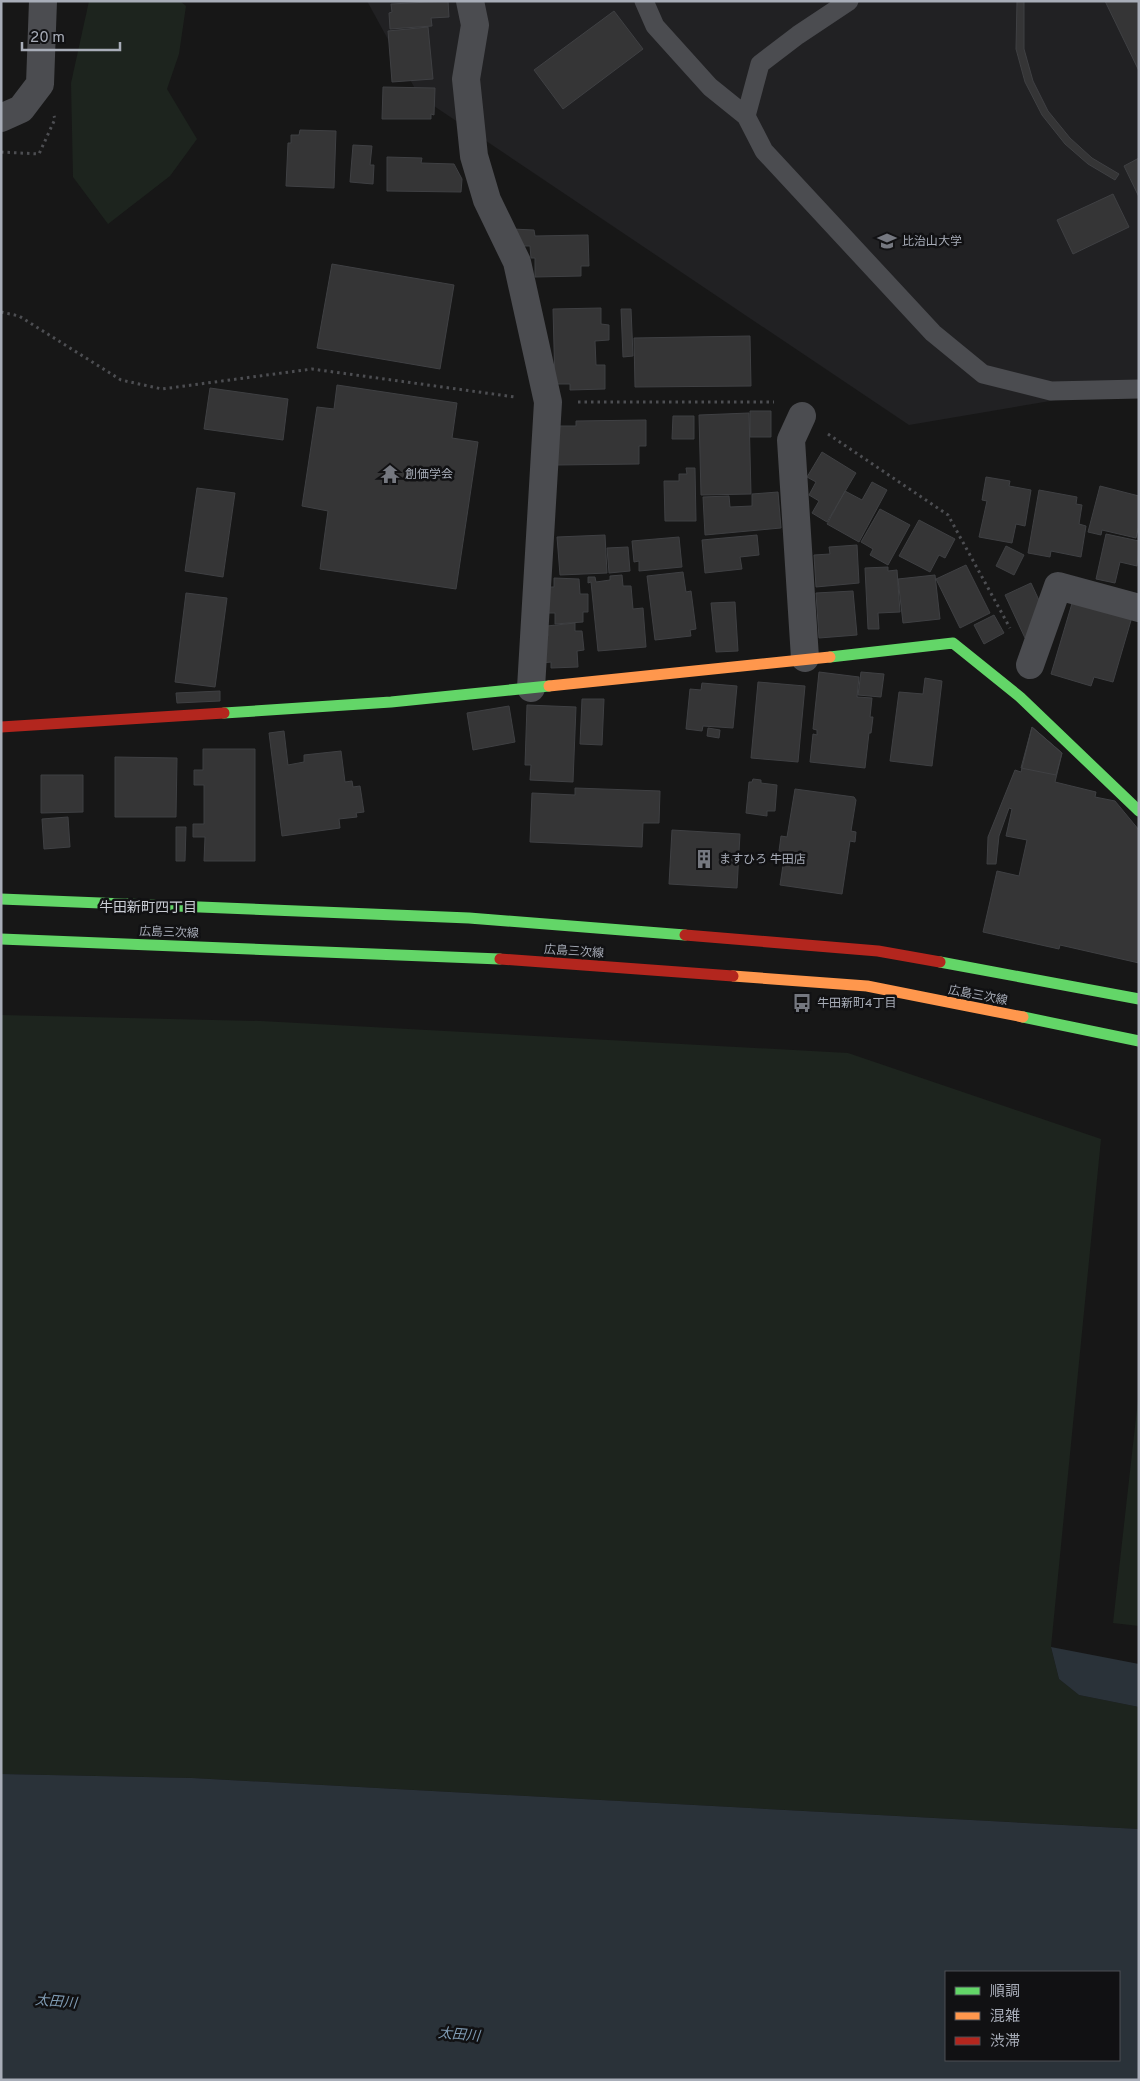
<svg xmlns="http://www.w3.org/2000/svg" width="1140" height="2081" font-family="Overpass,'Noto Sans JP',sans-serif">
<style>
.built{fill:#212123}
.green{fill:#1d241e}
.water{fill:#2a3239;fill-rule:evenodd}
.building{fill:#353536;stroke:#3f4043}
.lines{fill:none;stroke-linecap:round;stroke-linejoin:round}
.path{stroke:#4d4e52;stroke-width:3;stroke-dasharray:2.5 4;stroke-linecap:butt}
.lane{stroke:#4b4c50;stroke-width:19}
.street{stroke:#4b4c50;stroke-width:28}
.fast{stroke:#63d668;stroke-width:11}
.slow{stroke:#ff974d;stroke-width:11}
.jam{stroke:#b3261e;stroke-width:11}
.labels{text-anchor:middle;stroke-width:5;stroke-linejoin:round;paint-order:stroke}
.poi-label{font-size:12px;fill:#a8adb8;stroke:#111113;text-anchor:start}
.street-label{font-size:12px;fill:#a8adb8;stroke:#111113}
.neighbourhood-label{font-size:14px;fill:#c9ccd4;stroke:#111113}
.water-label{font-size:14px;font-style:italic;fill:#7f9bb3;stroke:#111113}
</style>
<rect width="100%" height="100%" fill="#171717"/>
<!-- built -->
<path class="built" d="M367 1H1139V386L909 425 419 96Z"/>
<!-- green -->
<path class="green" d="M89 1H180L186 6 179 54 167 89 197 139 170 176 108 224 73 177 71 83Z
M1 1015 261 1021 848 1053 1101 1139 1051 1647 1059 1679 1079 1695 1139 1707V1829L192 1778 1 1774Z
M1139 1391V1626L1113 1623Z"/>
<!-- water -->
<path class="water" d="M1051 1647 1139 1664V1707L1079 1695 1059 1679Z
M1 1774 192 1778 1139 1829V2080H1ZM946 1972H1119V2060H946Z"/>
<!-- building -->
<path class="building" d="M448 1 449 17 431 18 432 26 390 29 389 13 392 12 391 4Z
M1017 1H1024V49L1033 81 1048 111 1070 138 1092 158 1119 174 1115 180 1088 164 1065 144 1042 115 1025 82 1016 49Z
M1105 1H1139V71Z
M614 11 643 49 563 109 534 70Z
M428 27 433 79 392 82 388 31Z
M383 87 435 88 434 115 431 114V119H382Z
M300 130 336 131 334 188 286 186 288 143H291V135H299Z
M353 145 372 146 370 165H374L373 184 350 182Z
M387 157 422 158 421 163 454 164 462 179 461 192 387 191Z
M1139 158V197L1124 166Z
M1113 194 1129 227 1073 254 1057 220Z
M512 229 534 230 535 236 588 235 589 266H581V276L535 277V258H531L530 246H519Z
M332 264 454 285 440 369 317 348Z
M601 308V324L609 325V340L595 341 596 365H605V389L570 390V384H555L553 309Z
M621 309H631L633 356 623 357Z
M750 336 751 386 635 387 634 338Z
M337 385 457 403 452 438 478 442 456 589 320 569 328 511 302 506 317 407 334 409Z
M210 388 288 399 283 440 204 429Z
M750 411H771V437H750Z
M749 413 751 494 701 495 699 415Z
M673 416H694V439H672Z
M646 420V446H639V464L556 465 555 426H576V421Z
M822 452 856 473 827 522 812 513 819 501 809 495 816 482 807 477Z
M686 468H695L696 521H665L664 481H679V474H687Z
M986 477 1010 481 1009 486 1031 490 1025 526 1016 524 1012 543 979 537 987 501 982 500Z
M872 482 887 490 859 542 827 524 845 491 862 500Z
M1100 486 1139 496V525L1136 538 1102 530 1101 535 1088 532Z
M197 488 235 493 223 577 185 571Z
M1039 490 1077 497 1076 504 1082 505 1079 524 1086 526 1081 557 1051 551 1050 557 1028 553Z
M778 492 781 528 705 535 703 497 729 496 730 507 752 506V494Z
M880 509 910 525 888 565 870 555 873 549 861 542Z
M919 520 955 539 945 558 939 555 930 572 899 556Z
M1106 534 1139 541 1137 566 1120 562 1115 583 1096 579Z
M605 535 607 573 560 575 557 537Z
M757 535 759 555 740 557 742 569 705 573 702 540Z
M679 537 682 567 639 571V561L634 562 632 541Z
M857 545 859 583 816 587 814 555 830 554 829 547Z
M1006 546 1024 555 1014 575 996 566Z
M628 547 630 571 609 573 607 548Z
M966 565 990 613 960 628 936 579Z
M888 567V571L897 570 900 612 878 613 879 629H868L865 568Z
M683 572 686 592 691 591 696 629 690 630 691 636 655 640 647 576Z
M622 575 623 586H631L633 609 643 608 646 647 598 651 591 582 588 583V577H595L596 582 610 580V576Z
M935 575 940 619 903 623 898 579Z
M554 578 579 579 580 594H588V612H583V622L555 624V613H546L548 587H554Z
M1031 583 1044 611 1042 630 1025 638 1005 595Z
M853 591 857 635 819 638 816 593Z
M186 593 227 598 215 687 175 682Z
M1073 600 1132 617 1113 682 1094 677 1091 686 1051 674Z
M735 602 738 651 716 652 711 603Z
M994 615 1004 633 984 644 974 625Z
M575 623V631H582L584 650 577 651 578 667 551 668V662L541 663V636H548L547 626Z
M819 672 859 677 857 697 872 698 870 717H873L871 733H869L865 768 810 762 813 734 817 735V730L813 729Z
M861 672 884 674 881 697 858 695Z
M925 678 942 681 932 766 890 761 899 692 923 694Z
M758 682 805 686 798 762 751 758Z
M702 683 737 686 733 728 703 726 702 731 686 729 690 689 701 690Z
M220 691V701L177 703 176 693Z
M582 699H604L602 745 580 744Z
M527 705 576 707 573 782 530 780 531 765H525Z
M509 706 515 742 473 750 467 713Z
M1032 727 1062 753 1056 775 1021 768Z
M1032 727 1062 753 1055 782 1096 792 1095 797 1115 801 1139 830V963L1060 945 1059 949 983 932 997 871 1019 876 1027 840 1006 836 1012 809 1009 808 999 836 996 864H987L988 837 1015 770 1021 772Z
M708 728 720 730 719 738 707 736Z
M284 731 288 765 304 762V755L341 751 345 782 352 781 353 787 360 786 364 812 356 813 357 817 339 819 340 828 282 836 269 733Z
M203 749H255V861H204L205 837H193V824H204V785H194V770H203Z
M115 757 177 758 176 817H115Z
M41 775H83V812L41 813Z
M753 779 761 780V783L777 785 775 811H767V816L746 813 749 782H752Z
M575 788 660 791 659 823H643L642 847 530 842 532 793 575 795Z
M795 789 854 797 856 800 851 831 856 832 855 842 850 841 842 894 780 885 785 852 779 851 781 836 787 837Z
M68 817 70 847 44 849 42 819Z
M176 827H186L185 861H176Z
M672 830 740 834 737 888 669 884Z"/>
<g class="lines">
<!-- path -->
<path class="path" d="M1 152 39 154 55 119 54 116
M1 312 19 316 121 380 162 389 312 369 515 397
M578 402H774
M828 434 948 515 1010 628"/>
<!-- lane -->
<path class="lane" d="M644 1 655 26 710 87 746 116
M849 1 798 35 760 64 746 116 764 151 933 333 983 374 1051 391 1139 389"/>
<!-- street -->
<path class="street" d="M470 1 475 25 466 79 474 156 487 200 517 262 548 402 531 688
M1 118 21 109 40 84 43 1
M802 416 791 440 805 658
M1030 665 1058 586 1139 608"/>
<!-- fast -->
<path class="fast" d="M830 657 953 643 1020 697 1139 811
M224 713 391 702 549 686
M1 899 469 918 685 935
M1 939 500 959
M940 962 1139 999
M1023 1017 1139 1041"/>
<!-- slow -->
<path class="slow" d="M549 686 830 657
M733 976 867 986 1023 1017"/>
<!-- jam -->
<path class="jam" d="M1 727 224 713
M685 935 878 951 940 962
M500 959 733 976"/>
</g>
<!-- icons -->
<defs>
<g id="university-bare" transform="scale(1.5)"><path d="M0-5L7-2L0 1L-7-2ZM-4 1L0 2.5L4 1V4Q0 6-4 4Z" fill="#757880" stroke="#111113" stroke-width="2.5" paint-order="stroke"/></g>
<g id="temple-bare" transform="scale(1.5)"><path d="M0-6L5-2H3V0L6.5 2.5H4V6H1.5V3h-3V6H-4V2.5H-6.5L-3 0V-2H-5Z" fill="#757880" stroke="#111113" stroke-width="2.5" paint-order="stroke"/></g>
<g id="building-bare" transform="scale(1.5)"><path d="M-4-6H4V6H1V3H-1V6H-4ZM-2.5-4.3h1.7v1.8h-1.7ZM.8-4.3h1.7v1.8H.8ZM-2.5-1h1.7V.8h-1.7ZM.8-1h1.7V.8H.8Z" fill="#757880" stroke="#111113" stroke-width="2.5" paint-order="stroke"/></g>
<g id="bus-bare" transform="scale(1.5)"><path d="M-5-6H5V4H4V6H2V4H-2V6H-4V4H-5ZM-3.5-4V0h7V-4ZM-3.5 1.2v1.5H-2V1.2ZM2 1.2v1.5H3.5V1.2Z" fill="#757880" stroke="#111113" stroke-width="2.5" paint-order="stroke"/></g>
</defs>
<g fill-rule="evenodd">
<use href="#university-bare" x="887" y="241"/>
<use href="#temple-bare" x="390" y="474"/>
<use href="#building-bare" x="704" y="859"/>
<use href="#bus-bare" x="802" y="1003"/>
</g>
<g class="labels">
<!-- poi labels -->
<g class="poi-label">
<text x="902" y="245">比治山大学</text>
<text x="405" y="478">創価学会</text>
<text x="719" y="863">ますひろ 牛田店</text>
<text x="817" y="1007">牛田新町4丁目</text>
</g>
<!-- street labels -->
<g class="street-label">
<text transform="translate(169 932) rotate(2)" y="4">広島三次線</text>
<text transform="translate(574 951) rotate(4)" y="4">広島三次線</text>
<text transform="translate(978 995) rotate(11)" y="4">広島三次線</text>
</g>
<!-- neighbourhood labels -->
<g class="neighbourhood-label">
<text x="148" y="912">牛田新町四丁目</text>
</g>
<!-- water labels -->
<g class="water-label">
<text transform="translate(56 2001) rotate(5)" y="5">太田川</text>
<text transform="translate(459 2034) rotate(5)" y="5">太田川</text>
</g>
</g>
<!-- border -->
<rect width="1140" height="2081" fill="none" stroke="#a8adb8" stroke-width="5"/>
<!-- legend -->
<rect x="945" y="1971" width="175" height="90" fill="#111113" stroke="#4d4f55"/>
<rect x="955" y="1987" width="25" height="8" fill="#63d668" stroke="#4d4f55"/>
<text x="990" y="1996" font-size="15" fill="#a8adb8">順調</text>
<rect x="955" y="2012" width="25" height="8" fill="#ff974d" stroke="#4d4f55"/>
<text x="990" y="2021" font-size="15" fill="#a8adb8">混雑</text>
<rect x="955" y="2037" width="25" height="8" fill="#b3261e" stroke="#4d4f55"/>
<text x="990" y="2046" font-size="15" fill="#a8adb8">渋滞</text>
<!-- scale -->
<path d="M22 42v8h98v-8" fill="none" stroke="#a8adb8" stroke-width="2.5"/>
<text x="30" y="42" font-size="15" fill="#a8adb8" stroke="#111113" stroke-width="4" paint-order="stroke">20 m</text>
</svg>
